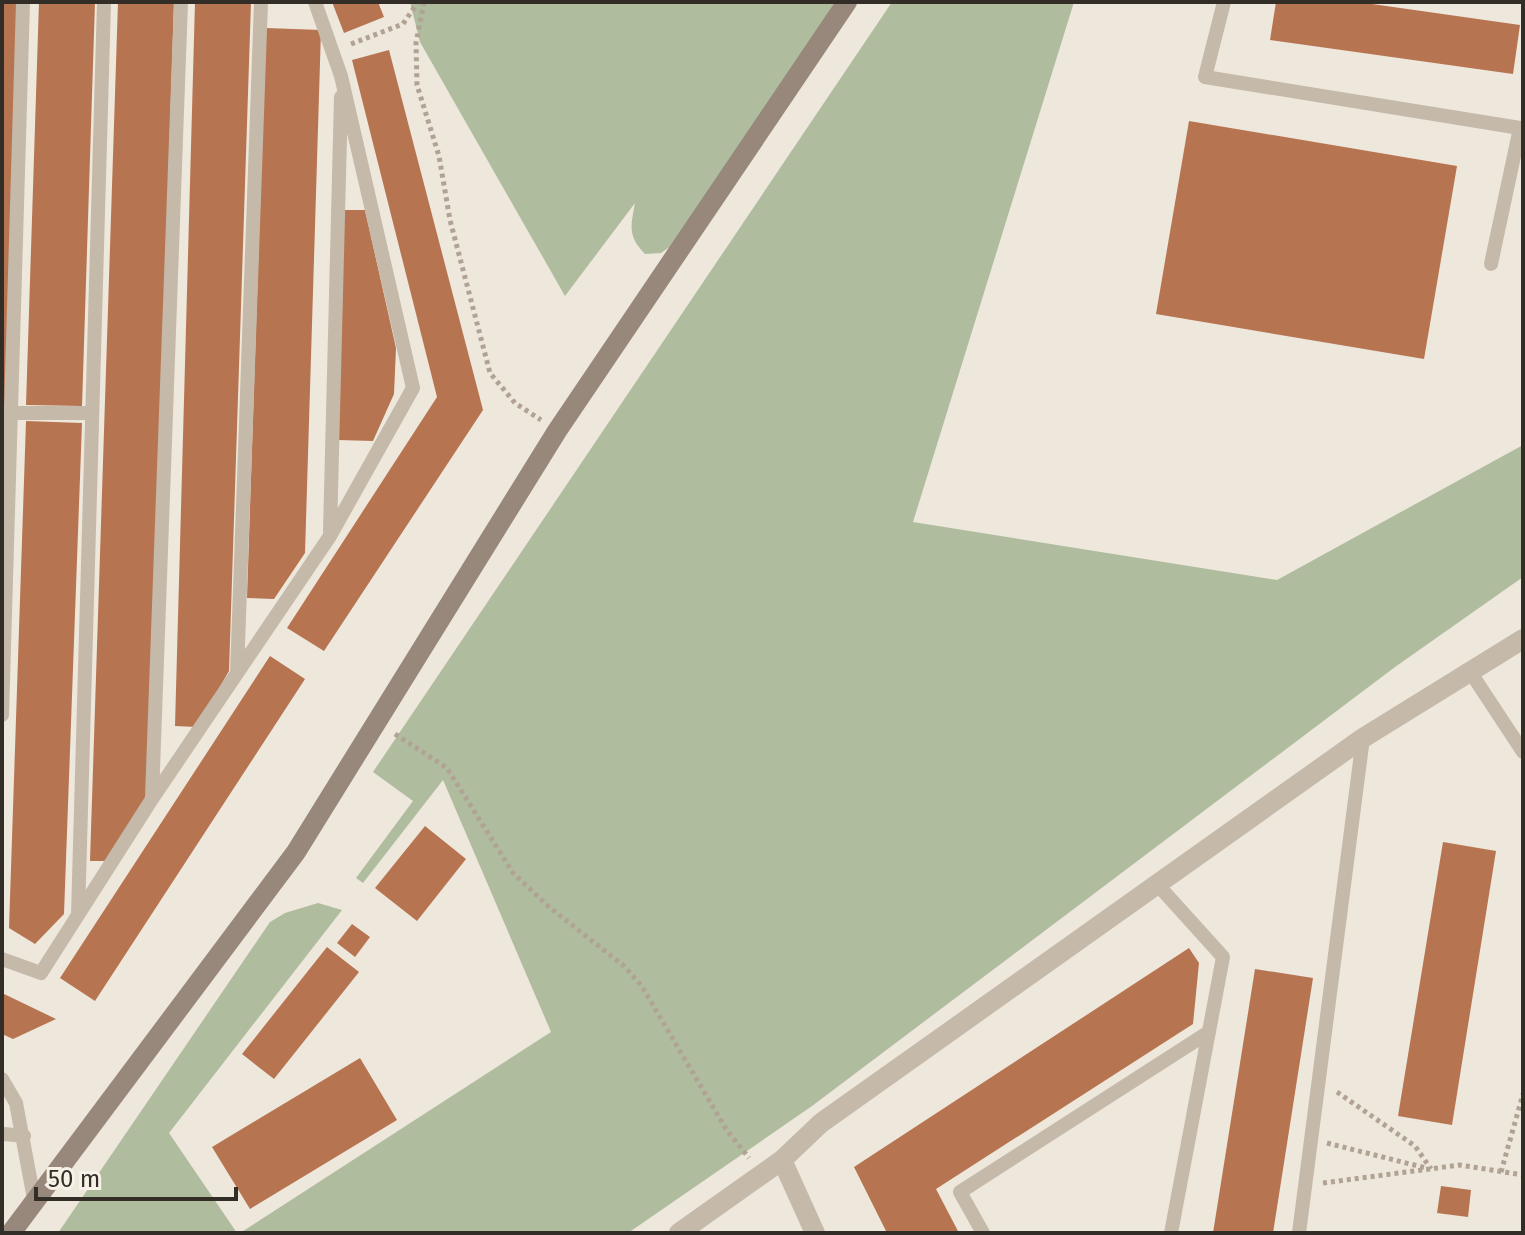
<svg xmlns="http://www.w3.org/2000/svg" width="1525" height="1235" font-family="'Fira Sans',sans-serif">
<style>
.green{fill:#afbc9e}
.building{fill:#b77451}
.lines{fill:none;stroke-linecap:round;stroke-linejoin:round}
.path{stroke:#b1a394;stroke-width:5;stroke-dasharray:4 4;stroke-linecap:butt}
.lane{stroke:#c5b9a9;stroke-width:14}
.street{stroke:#c5b9a9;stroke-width:20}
.secondary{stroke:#98887b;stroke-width:20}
</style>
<rect width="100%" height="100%" fill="#eee7dc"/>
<!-- green -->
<path class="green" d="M410 2H835L678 241 661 253 645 254C627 236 631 225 635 203L565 296 420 42Z
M892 2H1074L913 522 1277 580 1523 445V577L1395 667 812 1106 628 1233H240L551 1032 443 780 363 883 356 878 413 801 373 772Z
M318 903 342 910 169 1133 237 1233H58L270 922 285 913Z"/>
<!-- building -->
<path class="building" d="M2 2H19L6 405H2Z
M39 2H95L82 406 26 405Z
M118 2H174L148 801 106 861H90Z
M195 2H251L229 671 197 727 175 726Z
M332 2H378L384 17 344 33Z
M1276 2H1358L1520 25 1513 74 1270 40Z
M266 28 321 30 305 553 274 599 247 598Z
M389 50 483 410 324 651 287 628 437 397 352 60Z
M1189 121 1457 166 1424 359 1156 314Z
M344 210H365L396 348 394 394 373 441 338 440Z
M26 421 82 423 64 914 35 944 9 928Z
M270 656 305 679 95 1001 60 978Z
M425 826 466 859 417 921 375 888Z
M1443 842 1496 851 1452 1125 1398 1116Z
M352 924 370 937 355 957 337 943Z
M327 947 359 972 274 1079 242 1054Z
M1189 948 1199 963 1193 1024 936 1189 959 1233H887L854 1167Z
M1255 969 1313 978 1273 1233H1213Z
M2 993 56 1019 13 1039 2 1034Z
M360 1058 397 1120 250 1209 212 1147Z
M1441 1186 1471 1190 1468 1217 1437 1213Z"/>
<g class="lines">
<!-- path -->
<path class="path" d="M424 2 416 43 417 85 439 156 450 220 490 373 515 403 541 420
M351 44 403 24 418 2
M395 734 447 768 513 873 549 907 624 966 641 985 726 1129 749 1158
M1337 1092 1415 1146 1431 1169
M1327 1143 1426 1168
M1501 1172 1523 1094
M1323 1183 1460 1165 1523 1175"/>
<!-- lane -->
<path class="lane" d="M1224 2 1205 77 1520 128 1491 264
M2 413H91
M330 532 341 97
M1469 670 1523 752
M237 673 261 2
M2 715 23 2
M152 797 181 2
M1157 884 1223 957 1171 1233
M78 915 104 2
M2 959 41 973 152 799 330 536 413 388 341 76 315 2
M2 1079 16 1103 34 1199
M4 1134 24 1136
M983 1233 960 1192 1209 1032
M1299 1233 1363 738"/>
<!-- street -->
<path class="street" d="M782 1160 815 1233
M679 1233 782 1160 821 1123 1363 738 1523 639"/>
<!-- secondary -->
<path class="secondary" d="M11 1233 296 852 557 431 847 2"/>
</g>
<!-- border -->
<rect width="1525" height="1235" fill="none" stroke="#332d28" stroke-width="8"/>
<!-- scale -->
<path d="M36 1187v12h200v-12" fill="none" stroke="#332d28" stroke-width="4"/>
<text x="48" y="1187" font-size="24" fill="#332d28" stroke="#f7f1e7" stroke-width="6" paint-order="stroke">50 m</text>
</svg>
